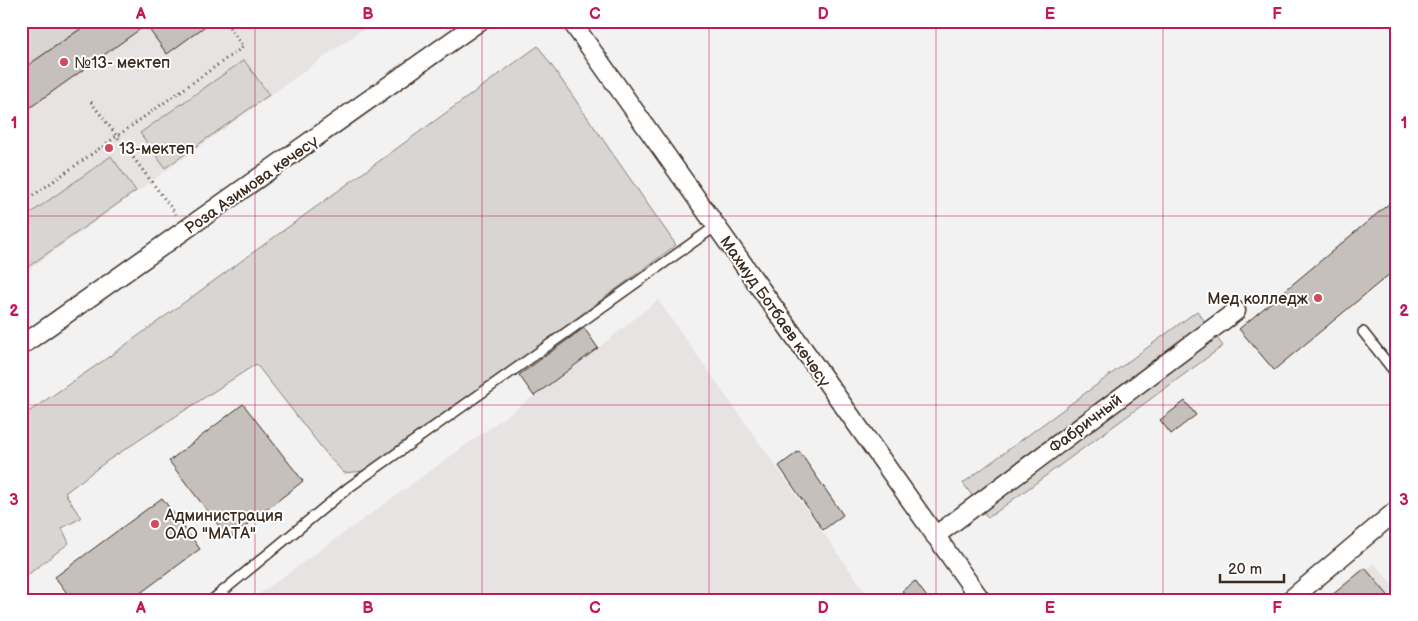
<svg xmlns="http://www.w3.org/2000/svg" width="1418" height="621" font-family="'Balsamiq Sans',sans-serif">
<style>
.built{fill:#e6e3e2}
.green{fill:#d8d5d2;stroke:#8a8078}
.building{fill:#c6c0bd;stroke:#3b2a1e}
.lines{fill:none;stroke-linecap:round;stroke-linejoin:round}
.service-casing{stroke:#3b2a1e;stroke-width:12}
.minor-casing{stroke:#3b2a1e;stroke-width:21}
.path{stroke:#3b2a1e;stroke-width:3;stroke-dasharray:1 4;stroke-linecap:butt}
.service{stroke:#fff;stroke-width:9}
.minor{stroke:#fff;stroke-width:18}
.grid{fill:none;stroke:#c2185b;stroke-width:1;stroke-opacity:0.55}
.poi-dot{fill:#d1495b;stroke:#fff;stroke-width:2}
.labels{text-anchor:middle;stroke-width:4;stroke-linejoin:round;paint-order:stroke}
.poi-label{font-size:16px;fill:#3b2a1e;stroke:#fff;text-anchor:start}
.street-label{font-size:16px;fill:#3b2a1e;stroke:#fff}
.neatline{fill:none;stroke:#c2185b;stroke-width:2}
.grid-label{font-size:16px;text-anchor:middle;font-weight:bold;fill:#c2185b}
</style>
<rect width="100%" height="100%" fill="#f3f2f2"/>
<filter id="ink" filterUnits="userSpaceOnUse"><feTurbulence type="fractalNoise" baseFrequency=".02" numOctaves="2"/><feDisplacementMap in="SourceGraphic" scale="10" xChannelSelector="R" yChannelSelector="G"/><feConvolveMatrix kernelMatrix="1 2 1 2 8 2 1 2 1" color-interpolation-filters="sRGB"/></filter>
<g filter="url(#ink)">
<!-- built -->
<path class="built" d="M21 21H374L21 275Z
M658 300 871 600H251L534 396 598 348Z
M1374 563 1397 590V600H1329Z"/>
<!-- green -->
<path class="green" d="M21 21H92L21 70Z
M538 46 676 245 429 427 364 471 344 473 329 457 256 364 107 461 65 493 81 518 62 528 69 543 21 580V417L113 354Z
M244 60 269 95 165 168 140 133Z
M111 156 136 191 25 269 21 265V220Z
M1197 311 1223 346 988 518 963 483Z"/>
<!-- building -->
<path class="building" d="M92 21H200L204 27 167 54 146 25 21 114V70Z
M1397 197V268L1274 370 1239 329Z
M584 328 598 348 534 396 519 375Z
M1185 401 1196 415 1171 434 1160 420Z
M243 404 303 481 229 539 169 461Z
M799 451 843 515 823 530 779 466Z
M162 498 200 549 131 600H72L55 577Z
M1365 568 1392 600H1326Z
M915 581 929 600H909L902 591Z"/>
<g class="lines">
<!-- service casing -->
<g class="service-casing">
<path id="service" d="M1363 332 1397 375
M212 600 348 488 716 226"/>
</g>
<!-- minor casing -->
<g class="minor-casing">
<path id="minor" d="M571 21 981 600
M21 346 480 21
M935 536 1236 311
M1290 600 1397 510"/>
</g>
<!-- path -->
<path class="path" d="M91 102 176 214
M21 204 243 47 225 21"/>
<!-- service -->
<use href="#service" class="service"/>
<!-- minor -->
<use href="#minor" class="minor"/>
</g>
</g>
<!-- grid -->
<path class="grid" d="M255 21V600M482 21V600M709 21V600M936 21V600M1163 21V600M21 216H1397M21 405H1397"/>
<!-- markers -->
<g class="poi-dot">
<circle cx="64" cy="62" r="5"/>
<circle cx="109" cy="148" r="5"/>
<circle cx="1318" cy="298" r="5"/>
<circle cx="155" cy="524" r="5"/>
</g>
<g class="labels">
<!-- poi labels -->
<g class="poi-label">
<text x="74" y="68">№13- мектеп</text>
<text x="119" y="154">13-мектеп</text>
<text x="1308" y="304" text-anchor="end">Мед колледж</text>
<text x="165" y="521">Администрация<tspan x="165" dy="18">ОАО "МАТА"</tspan></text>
</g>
<!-- street labels -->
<g class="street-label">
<text transform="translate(251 184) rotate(-35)" y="6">Роза Азимова көчөсү</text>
<text transform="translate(776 311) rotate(55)" y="6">Махмуд Ботбаев көчөсү</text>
<text transform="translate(1085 423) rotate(-37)" y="6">Фабричный</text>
</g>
</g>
<!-- margin -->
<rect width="1418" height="621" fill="none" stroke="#fff" stroke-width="55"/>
<!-- scale -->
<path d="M1220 574v8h64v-8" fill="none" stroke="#3b2a1e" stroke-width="2.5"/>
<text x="1228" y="574" font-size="15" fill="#3b2a1e" stroke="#ffffff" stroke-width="4" paint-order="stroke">20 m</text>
<rect x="28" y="28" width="1362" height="566" class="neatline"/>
<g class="grid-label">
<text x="141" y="19">A</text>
<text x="368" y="19">B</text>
<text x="595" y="19">C</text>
<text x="823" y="19">D</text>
<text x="1050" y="19">E</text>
<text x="1277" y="19">F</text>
<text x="14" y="128">1</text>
<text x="1404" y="128">1</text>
<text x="14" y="316">2</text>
<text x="1404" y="316">2</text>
<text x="14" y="505">3</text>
<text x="1404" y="505">3</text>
<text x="141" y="613">A</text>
<text x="368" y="613">B</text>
<text x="595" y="613">C</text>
<text x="823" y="613">D</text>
<text x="1050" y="613">E</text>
<text x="1277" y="613">F</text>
</g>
</svg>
